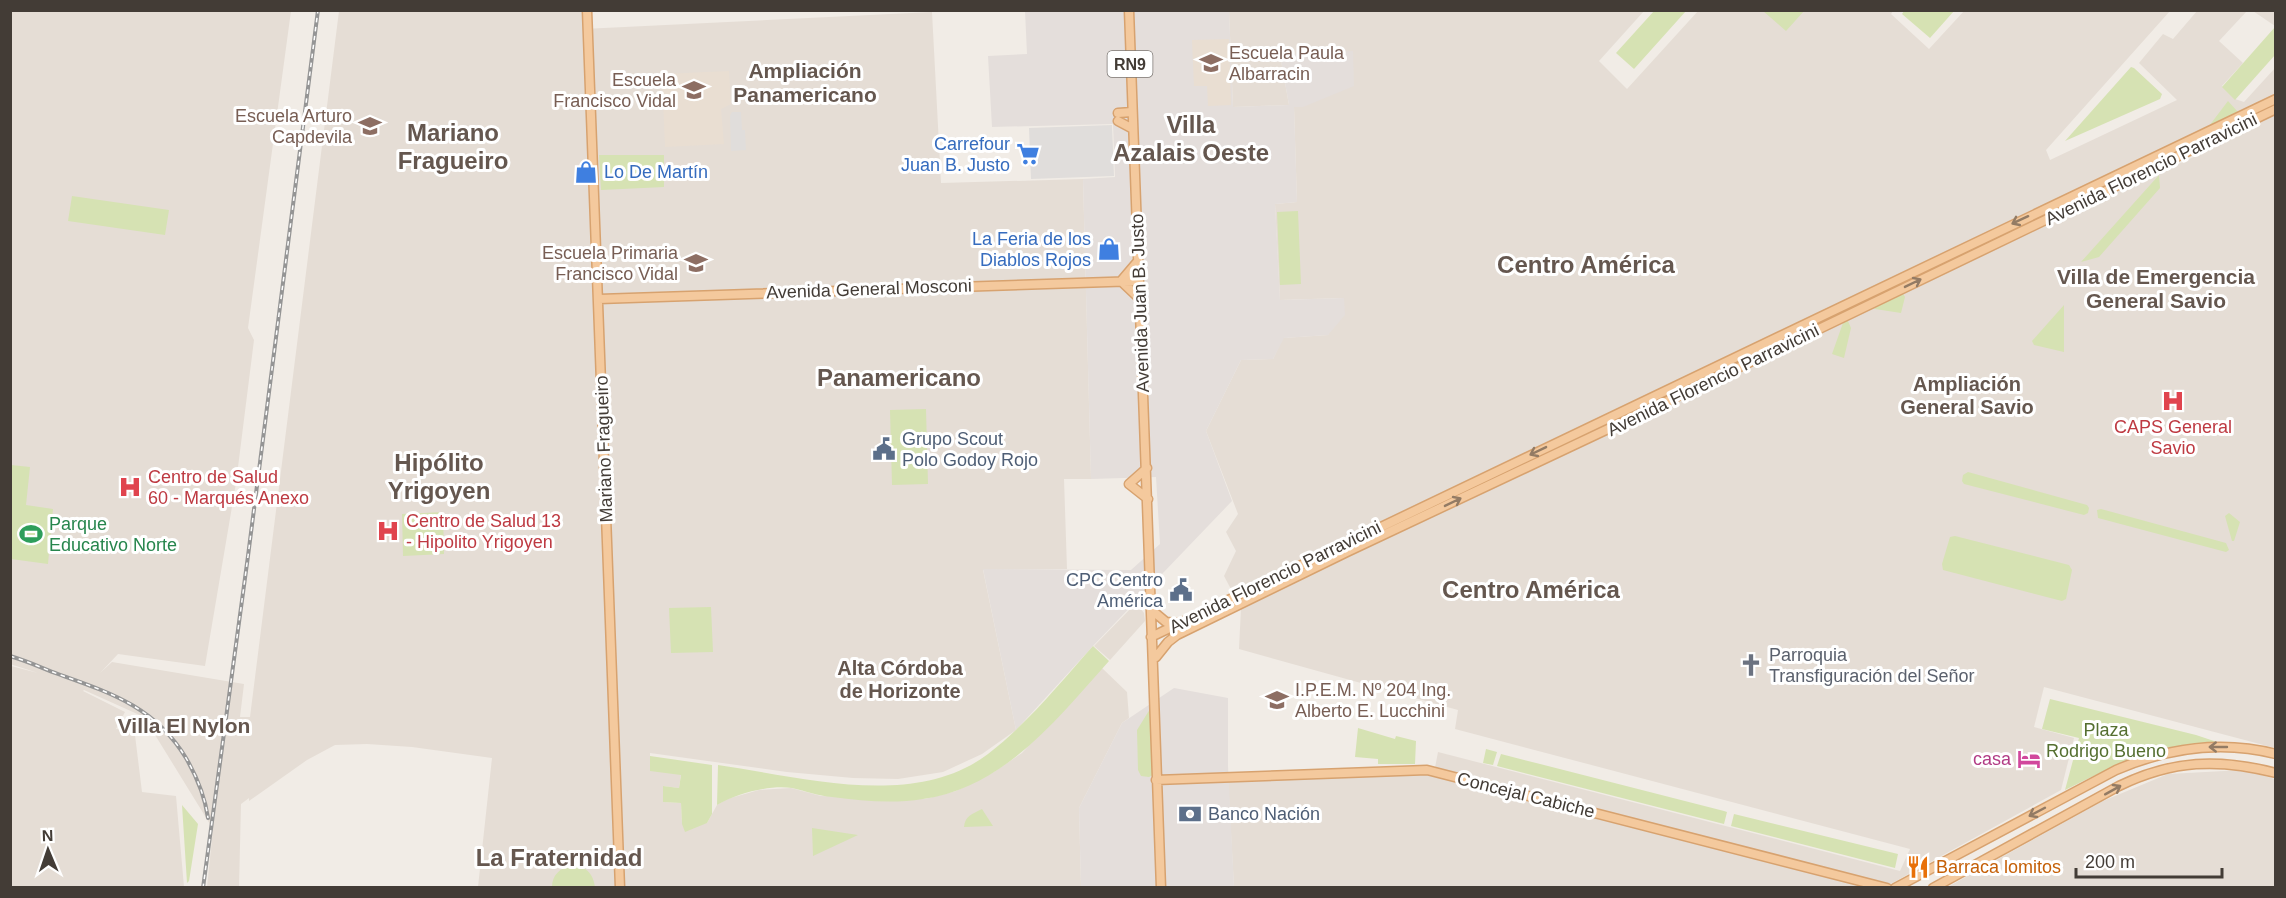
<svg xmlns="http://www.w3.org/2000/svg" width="2286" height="898" font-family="Helvetica,sans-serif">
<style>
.residential{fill:#e5ddd5;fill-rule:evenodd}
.industrial{fill:#e4dedb}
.education{fill:#e9ded2}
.green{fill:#d6e2b3}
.parking{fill:#e0dddb}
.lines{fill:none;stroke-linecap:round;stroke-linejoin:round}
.major-casing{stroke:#d7a26f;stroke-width:11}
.major{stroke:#f4c99d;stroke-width:8}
.rail-casing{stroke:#959595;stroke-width:4}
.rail{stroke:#fff;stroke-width:1.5;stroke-dasharray:4.5;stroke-linecap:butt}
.oneway{stroke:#937b64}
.labels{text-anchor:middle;stroke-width:6;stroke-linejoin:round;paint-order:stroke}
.shield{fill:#fff;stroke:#7b7672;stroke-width:1.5}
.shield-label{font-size:16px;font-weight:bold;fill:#433c36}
.education-label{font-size:18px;fill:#785e54;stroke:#fff;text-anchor:end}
.shop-label{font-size:18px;fill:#366cbe;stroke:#fff;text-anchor:end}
.street-label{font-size:18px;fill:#433c36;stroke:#fff}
.health-label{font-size:18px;fill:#be3a42;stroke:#fff;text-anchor:start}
.service-label{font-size:18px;fill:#4e5e75;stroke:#fff;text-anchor:start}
.leisure-label{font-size:18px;fill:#27864d;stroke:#fff;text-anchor:start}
.worship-label{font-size:18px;fill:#5b616d;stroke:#fff;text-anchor:start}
.park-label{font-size:18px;fill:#556f30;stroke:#fff}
.hotel-label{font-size:18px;fill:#b23c85;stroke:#fff;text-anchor:end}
.food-label{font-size:18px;fill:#c56008;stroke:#fff;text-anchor:start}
.neighbourhood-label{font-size:20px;font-weight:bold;fill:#65574f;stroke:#fff}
.quarter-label{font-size:21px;font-weight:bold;fill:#65574f;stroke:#fff}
.district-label{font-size:24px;font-weight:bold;fill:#65574f;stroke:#fff}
</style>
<rect width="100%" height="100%" fill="#f1ece6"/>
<!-- residential -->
<path class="residential" d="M10 11H291L248 328 254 340 236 483 205 666 118 654 100 673 112 662 244 684 240 717H250L339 11H582L583 29 932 12 941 183 1083 179 1091 479H1064L1067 569 983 570 1016 730 982 754 943 772 898 779 853 778 787 772 650 753V770L681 774 679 788 663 786 664 802 681 803 682 824 707 823 717 805 727 799 759 790 791 788 821 796 925 799 956 791 994 772 1022 753 1102 668 1127 692 1129 718 1122 723 1079 808 1081 887H478L492 758 412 747 367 744 335 745 307 760 249 801V798L241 804 239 887H207L213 829 144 717 84 690 83 691 125 712 116 729 134 727 142 792 176 796 184 887H11V666L38 673 10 664Z
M1229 11H1644L1599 61 1627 89 1698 11H1893L1891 14 1929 49 1964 11H2170L2046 150 2050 160 2177 100 2139 63 2163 34 2173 39 2197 11H2247L2219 41 2243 63 2222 86 2235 99 2244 102 2275 68V748L2044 687 2034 727 2074 738 2061 790 1885 887H1234L1228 779 1434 773 1438 752 1900 871 1910 849 1455 729 1458 710 1239 649 1241 608 1224 576 1236 551 1226 532 1238 514 1206 431 1241 360 1273 359 1283 338 1328 335 1343 298 1280 300 1275 204 1297 202 1294 107 1280 55 1289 105 1233 107ZM2230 138 2198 155 2131 186V185Z
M2253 11H2275V26Z
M1136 603 1144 613 1145 621 1110 660 1094 646Z
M2243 770 2275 779V887L1946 888 2103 801 2168 774Z"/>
<!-- industrial -->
<path class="industrial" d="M1025 11H1229L1233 107 1289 105 1280 55 1353 51 1354 86 1303 107H1294L1297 202 1275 204 1280 300 1344 298 1345 315 1328 335 1284 338 1273 359 1241 360 1206 431 1232 501 1093 646 1016 730 983 569 1131 570 1160 544 1156 477 1091 479 1083 179 1115 177 1113 124 992 127 988 56 1027 54Z
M1174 688 1228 698V766L1234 887H1081L1079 808 1122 723Z"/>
<!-- education -->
<path class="education" d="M1229 39 1231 105 1208 106 1207 86H1194L1192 40Z
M729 71 731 104 721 109 724 144 665 147 662 74Z"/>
<!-- green -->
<path class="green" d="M1654 11H1686L1634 69 1616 53Z
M1763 11H1804L1786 31Z
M1904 11V10L1954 11 1930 38 1902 14Z
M2275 27V55L2235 100 2222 87Z
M2131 67 2134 68 2162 94 2160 99 2065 141Z
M2228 101 2238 112 2206 130Z
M599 155H664V187L601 190Z
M2159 175 2160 188 2099 257 2081 262Z
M72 196 169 210 165 235 68 221Z
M1298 211 1301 284 1280 285 1277 212Z
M2083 269 2086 272 2074 285 2071 286 2067 282 2068 275Z
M1902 292 1905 297 1901 313 1875 309 1872 306Z
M2064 305V352L2034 345 2032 341Z
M1844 320 1848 321 1851 328 1844 358 1832 354Z
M926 409 928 484 892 485 890 410Z
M11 465 30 467 26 505 53 509 48 564 11 559Z
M1968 472 2087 505 2089 508 2088 513 2084 515 1964 484 1962 481 1963 475Z
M2101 509 2226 543 2229 550 2226 552 2098 518 2097 510Z
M443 512 444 554 403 556 402 514Z
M2229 513 2240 522 2234 541H2232L2225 516Z
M1955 536 2069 565 2072 570 2066 599 2062 601 1943 570 1942 564 1950 537Z
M711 607 713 652 671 653 669 608Z
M1093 646 1109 661C1058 718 1004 788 923 799 893 804 863 801 832 797 818 796 806 791 792 788 769 785 738 793 717 805L718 765C802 777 914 810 988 754 1028 723 1060 683 1093 646Z
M2050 699 2196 735 2223 744C2159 744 2121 762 2065 790L2079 738 2042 729Z
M1150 709 1153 775 1149 777 1141 776 1138 770 1137 730Z
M1358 728 1395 739 1396 736 1416 741 1415 764H1378V759L1355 757Z
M1486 749 1497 752 1493 765 1483 763Z
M1501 754 1724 811 1727 812 1724 824 1497 766Z
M650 756 712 765V814L707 823 685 832 682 824 681 803 663 802V786L679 788 681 775 650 771Z
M182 805 198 824 189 881 187 883Z
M982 809 993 826 964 827C965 816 972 814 982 809Z
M1734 814 1898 854 1895 868 1731 826Z
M812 828 858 835 813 856Z
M572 865C586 866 593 873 595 887H552C552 875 560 868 572 865Z"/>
<!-- parking -->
<path class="parking" d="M732 112H741L742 130H745L746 150 731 151 730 116Z
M1112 125 1114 176 1031 179 1029 128Z"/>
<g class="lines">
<!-- major casing -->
<g class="major-casing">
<path id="major" d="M587 10 620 888
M1129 10 1161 888
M1118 113 1132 112
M1118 121 1133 129
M1121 281 1140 299
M1121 281 1138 261
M599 299 1139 281
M1147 468 1129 484 1148 499
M1154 612 1166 622 1178 623
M1151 637 2276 99
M1156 657 1168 642 1177 635 1347 552 1765 355 2276 109
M1156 780 1427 770 1887 888
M1895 888 2116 770C2167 748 2221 740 2276 754
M1933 888 2119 786C2173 760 2218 758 2276 773"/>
</g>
<!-- major -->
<use href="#major" class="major"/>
<!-- rail casing -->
<g class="rail-casing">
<path id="rail" d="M10 656C27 661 42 668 58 674 111 693 155 707 186 758 197 777 205 797 208 818
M203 888 248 556 318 10"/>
</g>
<!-- rail -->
<use href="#rail" class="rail"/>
</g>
<!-- one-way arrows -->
<defs><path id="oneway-shaft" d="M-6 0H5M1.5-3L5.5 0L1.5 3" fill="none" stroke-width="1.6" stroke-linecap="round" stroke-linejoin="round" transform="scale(1.5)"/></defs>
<g class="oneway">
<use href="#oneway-shaft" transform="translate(2020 220) rotate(155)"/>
<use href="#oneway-shaft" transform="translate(1913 283) rotate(-26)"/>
<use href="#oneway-shaft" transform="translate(1538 451) rotate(154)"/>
<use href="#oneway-shaft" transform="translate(1453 502) rotate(-26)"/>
<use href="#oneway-shaft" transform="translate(2218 747) rotate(180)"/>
<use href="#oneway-shaft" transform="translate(2113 790) rotate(-29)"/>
<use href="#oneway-shaft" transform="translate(2037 812) rotate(152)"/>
</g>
<!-- icons -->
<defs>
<g id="school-bare" transform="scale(1.8)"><path d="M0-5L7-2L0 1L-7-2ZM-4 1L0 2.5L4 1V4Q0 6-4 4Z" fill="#8d6e63" stroke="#fff" stroke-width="2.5" paint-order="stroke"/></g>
<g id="supermarket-bare" transform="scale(1.8)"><path d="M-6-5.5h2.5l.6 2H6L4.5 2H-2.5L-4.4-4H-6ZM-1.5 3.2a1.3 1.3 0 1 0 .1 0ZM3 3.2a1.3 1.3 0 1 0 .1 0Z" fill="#3f7fe0" stroke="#fff" stroke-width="2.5" paint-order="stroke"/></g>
<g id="shop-bare" transform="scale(1.8)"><path d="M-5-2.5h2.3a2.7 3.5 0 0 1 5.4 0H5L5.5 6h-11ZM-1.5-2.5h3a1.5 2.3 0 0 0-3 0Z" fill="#3f7fe0" stroke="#fff" stroke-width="2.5" paint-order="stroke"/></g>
<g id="hospital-bare" transform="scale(1.8)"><path d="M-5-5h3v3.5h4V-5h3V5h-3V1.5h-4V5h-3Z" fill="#e0444e" stroke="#fff" stroke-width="2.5" paint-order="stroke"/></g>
<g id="civic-bare" transform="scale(1.8)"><path d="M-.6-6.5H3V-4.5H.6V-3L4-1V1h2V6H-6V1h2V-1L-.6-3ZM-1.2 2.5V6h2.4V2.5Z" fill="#5c6f8a" stroke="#fff" stroke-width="2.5" paint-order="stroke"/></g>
<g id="stadium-bare" transform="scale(1.8)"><path d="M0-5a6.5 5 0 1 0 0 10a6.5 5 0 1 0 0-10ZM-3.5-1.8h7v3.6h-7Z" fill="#2e9e5b" stroke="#fff" stroke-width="2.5" paint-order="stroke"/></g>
<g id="church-bare" transform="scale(1.8)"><path d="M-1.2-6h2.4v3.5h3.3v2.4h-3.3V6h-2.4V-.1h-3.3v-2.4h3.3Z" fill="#6b7280" stroke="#fff" stroke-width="2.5" paint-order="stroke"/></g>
<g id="university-bare" transform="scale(1.8)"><path d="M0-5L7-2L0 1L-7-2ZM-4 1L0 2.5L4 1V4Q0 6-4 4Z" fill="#8d6e63" stroke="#fff" stroke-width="2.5" paint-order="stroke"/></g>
<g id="hotel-bare" transform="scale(1.8)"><path d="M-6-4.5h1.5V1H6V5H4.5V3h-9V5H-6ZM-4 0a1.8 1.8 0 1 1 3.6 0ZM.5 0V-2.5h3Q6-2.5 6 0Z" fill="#d1479c" stroke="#fff" stroke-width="2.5" paint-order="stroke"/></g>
<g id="bank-bare" transform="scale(1.8)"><path d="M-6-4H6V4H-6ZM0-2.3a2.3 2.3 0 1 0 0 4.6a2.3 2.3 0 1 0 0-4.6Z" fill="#5c6f8a" stroke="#fff" stroke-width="2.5" paint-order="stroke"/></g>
<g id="restaurant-bare" transform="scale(1.8)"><path d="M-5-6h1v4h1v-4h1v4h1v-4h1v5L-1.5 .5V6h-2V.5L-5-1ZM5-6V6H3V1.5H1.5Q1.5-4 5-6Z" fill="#e8710a" stroke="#fff" stroke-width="2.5" paint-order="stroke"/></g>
</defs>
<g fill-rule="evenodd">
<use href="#school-bare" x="1211" y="63"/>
<use href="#school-bare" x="694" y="90"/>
<use href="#school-bare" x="370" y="126"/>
<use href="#supermarket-bare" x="1028" y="154"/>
<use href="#shop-bare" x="586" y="172"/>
<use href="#shop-bare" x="1109" y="249"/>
<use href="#school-bare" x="696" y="263"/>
<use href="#hospital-bare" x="2173" y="401"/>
<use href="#civic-bare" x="884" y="449"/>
<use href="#hospital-bare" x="130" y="487"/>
<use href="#hospital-bare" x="388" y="531"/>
<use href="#stadium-bare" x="31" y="534"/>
<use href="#civic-bare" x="1181" y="590"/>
<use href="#church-bare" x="1751" y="665"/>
<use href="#university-bare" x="1277" y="700"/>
<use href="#hotel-bare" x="2029" y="759"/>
<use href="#bank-bare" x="1190" y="814"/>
<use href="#restaurant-bare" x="1918" y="867"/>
</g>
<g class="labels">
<!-- shield labels -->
<rect class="shield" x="1107.5" y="51" width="45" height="26" rx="4.5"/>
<g class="shield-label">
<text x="1130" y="70">RN9</text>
</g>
<!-- education labels -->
<g class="education-label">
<text x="1229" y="59" text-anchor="start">Escuela Paula<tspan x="1229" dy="21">Albarracin</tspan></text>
<text x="676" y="86">Escuela<tspan x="676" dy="21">Francisco Vidal</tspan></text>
<text x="352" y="122">Escuela Arturo<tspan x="352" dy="21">Capdevila</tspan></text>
<text x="678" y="259">Escuela Primaria<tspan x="678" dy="21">Francisco Vidal</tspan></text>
<text x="1295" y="696" text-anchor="start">I.P.E.M. Nº 204 Ing.<tspan x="1295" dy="21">Alberto E. Lucchini</tspan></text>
</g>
<!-- shop labels -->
<g class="shop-label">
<text x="1010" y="150">Carrefour<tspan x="1010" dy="21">Juan B. Justo</tspan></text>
<text x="604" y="178" text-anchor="start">Lo De Martín</text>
<text x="1091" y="245">La Feria de los<tspan x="1091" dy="21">Diablos Rojos</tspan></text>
</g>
<!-- street labels -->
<g class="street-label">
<text transform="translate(2151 169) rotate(-26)" y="6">Avenida Florencio Parravicini</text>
<text transform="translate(869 289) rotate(-2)" y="6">Avenida General Mosconi</text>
<text transform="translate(1140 303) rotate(-92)" y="6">Avenida Juan B. Justo</text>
<text transform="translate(1713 380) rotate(-26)" y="6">Avenida Florencio Parravicini</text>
<text transform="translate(604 449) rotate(-92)" y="6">Mariano Fragueiro</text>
<text transform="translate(1275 577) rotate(-26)" y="6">Avenida Florencio Parravicini</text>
<text transform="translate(1526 795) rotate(14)" y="6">Concejal Cabiche</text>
</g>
<!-- health labels -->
<g class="health-label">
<text x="2173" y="433" text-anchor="middle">CAPS General<tspan x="2173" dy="21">Savio</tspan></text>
<text x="148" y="483">Centro de Salud<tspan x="148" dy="21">60 - Marqués Anexo</tspan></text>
<text x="406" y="527">Centro de Salud 13<tspan x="406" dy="21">- Hipolito Yrigoyen</tspan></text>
</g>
<!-- service labels -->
<g class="service-label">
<text x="902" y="445">Grupo Scout<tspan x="902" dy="21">Polo Godoy Rojo</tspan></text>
<text x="1163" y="586" text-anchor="end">CPC Centro<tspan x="1163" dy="21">América</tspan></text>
<text x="1208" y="820">Banco Nación</text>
</g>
<!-- leisure labels -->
<g class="leisure-label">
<text x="49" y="530">Parque<tspan x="49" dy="21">Educativo Norte</tspan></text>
</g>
<!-- worship labels -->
<g class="worship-label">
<text x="1769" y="661">Parroquia<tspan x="1769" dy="21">Transfiguración del Señor</tspan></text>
</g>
<!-- park labels -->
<g class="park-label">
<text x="2106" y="736">Plaza<tspan x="2106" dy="21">Rodrigo Bueno</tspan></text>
</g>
<!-- hotel labels -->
<g class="hotel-label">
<text x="2011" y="765">casa</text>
</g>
<!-- food labels -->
<g class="food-label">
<text x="1936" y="873">Barraca lomitos</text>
</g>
<!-- neighbourhood labels -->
<g class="neighbourhood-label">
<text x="1967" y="391">Ampliación<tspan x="1967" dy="23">General Savio</tspan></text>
<text x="900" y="675">Alta Córdoba<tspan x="900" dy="23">de Horizonte</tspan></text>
</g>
<!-- quarter labels -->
<g class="quarter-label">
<text x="805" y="78">Ampliación<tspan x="805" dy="24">Panamericano</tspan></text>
<text x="2156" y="284">Villa de Emergencia<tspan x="2156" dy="24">General Savio</tspan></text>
<text x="184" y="733">Villa El Nylon</text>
</g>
<!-- district labels -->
<g class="district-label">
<text x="1191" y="133">Villa<tspan x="1191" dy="28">Azalais Oeste</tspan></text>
<text x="453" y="141">Mariano<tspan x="453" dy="28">Fragueiro</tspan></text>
<text x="1586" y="273">Centro América</text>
<text x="899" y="386">Panamericano</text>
<text x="439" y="471">Hipólito<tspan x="439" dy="28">Yrigoyen</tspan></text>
<text x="1531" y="598">Centro América</text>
<text x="559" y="866">La Fraternidad</text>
</g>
</g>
<!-- border -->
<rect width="2286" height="898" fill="none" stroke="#433c36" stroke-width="24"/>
<!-- north arrow -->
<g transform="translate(48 850) rotate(358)" stroke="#ffffff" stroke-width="4.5" paint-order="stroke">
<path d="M0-4.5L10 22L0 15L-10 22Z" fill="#433c36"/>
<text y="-9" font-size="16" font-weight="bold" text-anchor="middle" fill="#433c36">N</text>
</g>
<!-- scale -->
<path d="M2076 868v9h146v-9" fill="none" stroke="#433c36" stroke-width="3"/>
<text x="2085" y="868" font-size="18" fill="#433c36" stroke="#ffffff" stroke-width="4.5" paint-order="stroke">200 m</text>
</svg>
